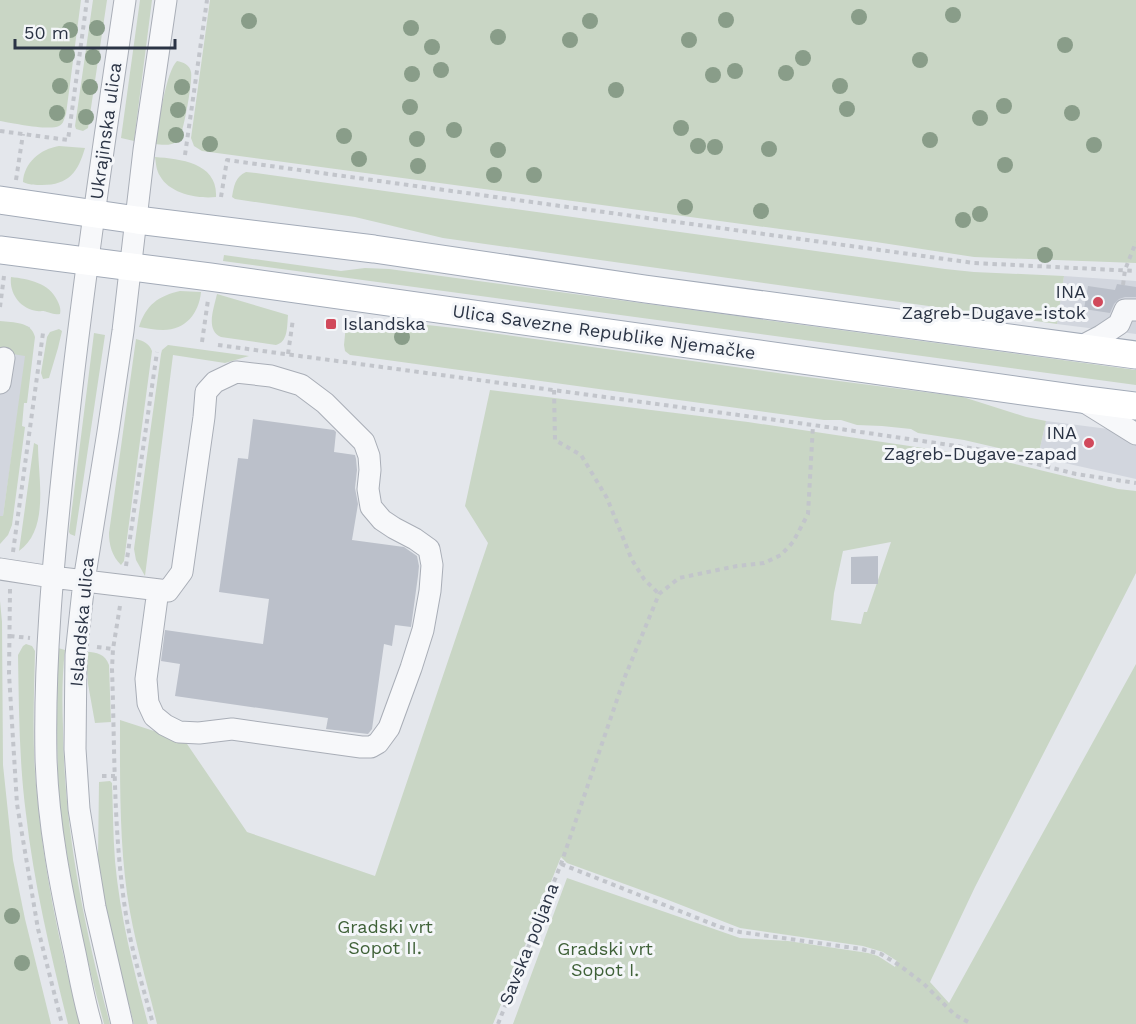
<svg xmlns="http://www.w3.org/2000/svg" width="1136" height="1024" font-family="'Work Sans',sans-serif">
<style>
.built{fill:#d2d6de}
.green{fill:#c9d6c5;fill-rule:evenodd}
.building{fill:#bbc0ca}
.lines{fill:none;stroke-linecap:round;stroke-linejoin:round}
.minor-casing{stroke:#a9aeb7;stroke-width:23}
.major-casing{stroke:#a3abb8;stroke-width:29}
.path{stroke:#c2c5cb;stroke-width:4;stroke-dasharray:4.5 4.5;stroke-linecap:butt}
.minor{stroke:#f7f8fa;stroke-width:21}
.major{stroke:#fff;stroke-width:27}
.tree{fill:#899d89}
.poi-dot{fill:#d1495b;stroke:#f4f6f9;stroke-width:2}
.labels{text-anchor:middle;stroke-width:6;stroke-linejoin:round;paint-order:stroke}
.street-label{font-size:18px;fill:#2b3445;stroke:#f4f6f9}
.poi-label{font-size:18px;fill:#2b3445;stroke:#f4f6f9;text-anchor:end}
.park-label{font-size:18px;fill:#3f6138;stroke:#f4f6f9}
</style>
<rect width="100%" height="100%" fill="#e4e7ec"/>
<!-- built -->
<path class="built" d="M1064 276 1136 281V334L1057 324Z
M0 323 30 327 0 537Z
M1046 421 1116 430 1136 424V479L1038 457Z"/>
<!-- green -->
<path class="green" d="M0 0H81L66 114C64 118 64 124 59 126 50 131 12 123 0 121Z
M93 0H107L88 128 83 131 76 129 75 126Z
M140 0H152L134 141 121 138Z
M210 0H1136V263L974 257 876 242 202 151 194 146 191 138Z
M177 61C183 62 190 65 191 72 193 80 183 136 178 141 172 146 162 145 155 144 158 127 166 71 177 61Z
M59 146 85 148C78 172 69 185 42 185 36 185 29 185 23 182 24 163 40 149 59 146Z
M155 157C181 159 218 163 216 197 198 199 170 194 160 176 156 170 156 163 155 157Z
M246 172 256 173 945 269 974 272 1064 276 1057 324 443 238 355 217 235 199 232 197C234 186 235 177 246 172Z
M224 255 341 271 365 268 389 269 1136 370V385L223 261Z
M11 277C29 279 49 283 57 300 60 306 61 309 60 314 54 315 52 313 47 312 41 310 43 312 37 311 20 309 9 293 11 277Z
M180 291 201 292C199 313 186 330 163 330 155 330 147 328 139 327 146 305 158 296 180 291Z
M217 294 288 315C287 327 288 342 276 345L221 337C205 330 214 308 217 294Z
M0 321C14 323 31 321 35 337L27 403H24L22 426 25 427 12 525 8 535 0 544V516H3L25 356 0 352Z
M391 321 464 329 792 375 963 397 1026 417 1046 421 1038 457 964 440 918 433 911 429 882 426 857 425 841 420H824L358 356 350 355 345 351 344 345 346 324Z
M59 329 62 331 58 348 49 378 43 379 41 373 47 337 50 332Z
M94 333 105 335 75 536 70 534 69 532Z
M136 339C143 341 149 343 152 351L124 561 121 565C112 556 109 545 109 533Z
M168 345 249 356 225 363 173 355 145 576 136 560 134 549 161 354 162 350Z
M490 390 748 422 943 451 990 458 1118 489 1136 491V573L975 887 930 982 949 1003 1136 664V1024H513L567 878 740 938 788 941 868 953 878 956 895 967 897 961 883 952 863 946 740 928 663 898 567 863 561 857 493 1024H157C148 987 137 950 130 912 119 851 120 783 120 720L185 741 247 832 375 876 488 543 465 506ZM891 542 867 612H864L861 624 831 620 834 593 843 551Z
M34 443 38 445C38 477 50 529 19 551Z
M0 601 2 622 3 765 13 860 25 919 51 1024H0Z
M26 644 32 646 35 651C34 696 32 740 36 785 43 866 59 946 81 1024H68C51 955 34 885 26 814 19 761 19 708 18 655L23 646Z
M58 648 65 650C62 676 62 702 63 727 64 829 84 926 110 1024H104C89 968 75 912 67 854 64 834 60 815 59 795 56 746 57 697 58 648Z
M86 652C97 652 105 654 109 665L111 722 95 723 88 684Z
M110 781 112 783C113 809 113 835 115 861 120 917 134 971 148 1024H134L108 925 98 857 99 782Z"/>
<!-- building -->
<path class="building" d="M1117 284 1136 287V297H1125L1119 299 1114 304 1110 313 1084 309 1088 286 1115 290Z
M253 419 334 430 336 432 334 452 355 455 356 459 357 470 355 488 358 504 352 540 404 547 417 556 419 566 418 576 411 627 395 625 392 646 384 644 372 729 368 734 326 729 328 718 175 696 180 664 161 661 165 630 263 644 269 599 219 592 238 458 248 459Z
M878 556V584H851V557Z"/>
<g class="lines">
<!-- minor casing -->
<g class="minor-casing">
<path id="minor" d="M1078 348 1101 336 1119 324 1125 310H1136
M0 383 4 358
M1083 401 1136 434
M0 569 52 577 168 591 182 572 204 417 206 392 215 382 236 372 271 376 301 385 325 403 364 442 369 456 370 470 368 489 371 507 382 520 394 528 415 539 429 549 432 565 430 591 423 630 411 668 389 728 378 743 371 747H361L232 729 199 733 179 732 165 725 154 716 148 703 146 679 158 590
M91 1024C84 1001 80 977 75 953 61 889 48 824 46 758 44 661 53 565 63 468 79 312 102 156 125 0
M122 1024 95 907 79 809 75 749 76 655 84 581 108 432 123 331 144 150 166 0"/>
</g>
<!-- major casing -->
<g class="major-casing">
<path id="major" d="M0 200 137 220 374 249 645 289 1136 355
M0 250 210 277 1080 399 1136 406"/>
</g>
<!-- path -->
<path class="path" d="M0 131 68 140 87 0
M185 155 207 0
M16 180 23 134
M221 197 227 160 974 263 1136 271
M1123 285 1125 270 1136 242
M0 307 4 276
M202 342 208 300
M218 345 813 425 977 449 1076 474 1136 483
M288 354 293 319
M554 390 555 440 581 455 607 498 632 560 644 579 659 594
M13 552 43 333
M126 566 157 352
M10 589 9 674 17 804 38 929 62 1024
M120 606 113 649 112 669C115 753 113 838 127 921 133 956 144 990 153 1024
M10 636 30 638
M97 647 113 649
M102 776H115
M561 864 720 927 740 932 861 949 881 954 899 965 924 984 955 1015 972 1024
M498 1024 561 864 624 679 659 594 679 578 737 566 764 563 781 555 793 542 808 514 813 425"/>
<!-- minor -->
<use href="#minor" class="minor"/>
<!-- major -->
<use href="#major" class="major"/>
</g>
<!-- trees -->
<g class="tree">
<circle cx="953" cy="15" r="8"/>
<circle cx="859" cy="17" r="8"/>
<circle cx="726" cy="20" r="8"/>
<circle cx="249" cy="21" r="8"/>
<circle cx="590" cy="21" r="8"/>
<circle cx="97" cy="28" r="8"/>
<circle cx="411" cy="28" r="8"/>
<circle cx="70" cy="30" r="8"/>
<circle cx="498" cy="37" r="8"/>
<circle cx="570" cy="40" r="8"/>
<circle cx="689" cy="40" r="8"/>
<circle cx="1065" cy="45" r="8"/>
<circle cx="432" cy="47" r="8"/>
<circle cx="67" cy="55" r="8"/>
<circle cx="93" cy="57" r="8"/>
<circle cx="803" cy="58" r="8"/>
<circle cx="920" cy="60" r="8"/>
<circle cx="441" cy="70" r="8"/>
<circle cx="735" cy="71" r="8"/>
<circle cx="786" cy="73" r="8"/>
<circle cx="412" cy="74" r="8"/>
<circle cx="713" cy="75" r="8"/>
<circle cx="60" cy="86" r="8"/>
<circle cx="840" cy="86" r="8"/>
<circle cx="90" cy="87" r="8"/>
<circle cx="182" cy="87" r="8"/>
<circle cx="616" cy="90" r="8"/>
<circle cx="1004" cy="106" r="8"/>
<circle cx="410" cy="107" r="8"/>
<circle cx="847" cy="109" r="8"/>
<circle cx="178" cy="110" r="8"/>
<circle cx="57" cy="113" r="8"/>
<circle cx="1072" cy="113" r="8"/>
<circle cx="86" cy="117" r="8"/>
<circle cx="980" cy="118" r="8"/>
<circle cx="681" cy="128" r="8"/>
<circle cx="454" cy="130" r="8"/>
<circle cx="176" cy="135" r="8"/>
<circle cx="344" cy="136" r="8"/>
<circle cx="417" cy="139" r="8"/>
<circle cx="930" cy="140" r="8"/>
<circle cx="210" cy="144" r="8"/>
<circle cx="1094" cy="145" r="8"/>
<circle cx="698" cy="146" r="8"/>
<circle cx="715" cy="147" r="8"/>
<circle cx="769" cy="149" r="8"/>
<circle cx="498" cy="150" r="8"/>
<circle cx="359" cy="159" r="8"/>
<circle cx="1005" cy="165" r="8"/>
<circle cx="418" cy="166" r="8"/>
<circle cx="494" cy="175" r="8"/>
<circle cx="534" cy="175" r="8"/>
<circle cx="685" cy="207" r="8"/>
<circle cx="761" cy="211" r="8"/>
<circle cx="980" cy="214" r="8"/>
<circle cx="963" cy="220" r="8"/>
<circle cx="1045" cy="255" r="8"/>
<circle cx="402" cy="337" r="8"/>
<circle cx="12" cy="916" r="8"/>
<circle cx="22" cy="963" r="8"/>
</g>
<!-- markers -->
<g class="poi-dot">
<circle cx="1098" cy="302" r="6"/>
<rect x="325" y="318" width="12" height="12" rx="3"/>
<circle cx="1089" cy="443" r="6"/>
</g>
<g class="labels">
<!-- street labels -->
<g class="street-label">
<text transform="translate(106 131) rotate(-82)" y="6">Ukrajinska ulica</text>
<text transform="translate(604 332) rotate(8)" y="6">Ulica Savezne Republike Njemačke</text>
<text transform="translate(82 622) rotate(-85)" y="6">Islandska ulica</text>
<text transform="translate(529 944) rotate(-68)" y="6">Savska poljana</text>
</g>
<!-- poi labels -->
<g class="poi-label">
<text x="1086" y="298">INA<tspan x="1086" dy="21">Zagreb-Dugave-istok</tspan></text>
<text x="343" y="330" text-anchor="start">Islandska</text>
<text x="1077" y="439">INA<tspan x="1077" dy="21">Zagreb-Dugave-zapad</tspan></text>
</g>
<!-- park labels -->
<g class="park-label">
<text x="385" y="933">Gradski vrt<tspan x="385" dy="21">Sopot II.</tspan></text>
<text x="605" y="955">Gradski vrt<tspan x="605" dy="21">Sopot I.</tspan></text>
</g>
</g>
<!-- scale -->
<path d="M15 39v9h160v-9" fill="none" stroke="#2b3445" stroke-width="3"/>
<text x="24" y="39" font-size="18" fill="#2b3445" stroke="#f4f6f9" stroke-width="4.5" paint-order="stroke">50 m</text>
</svg>
